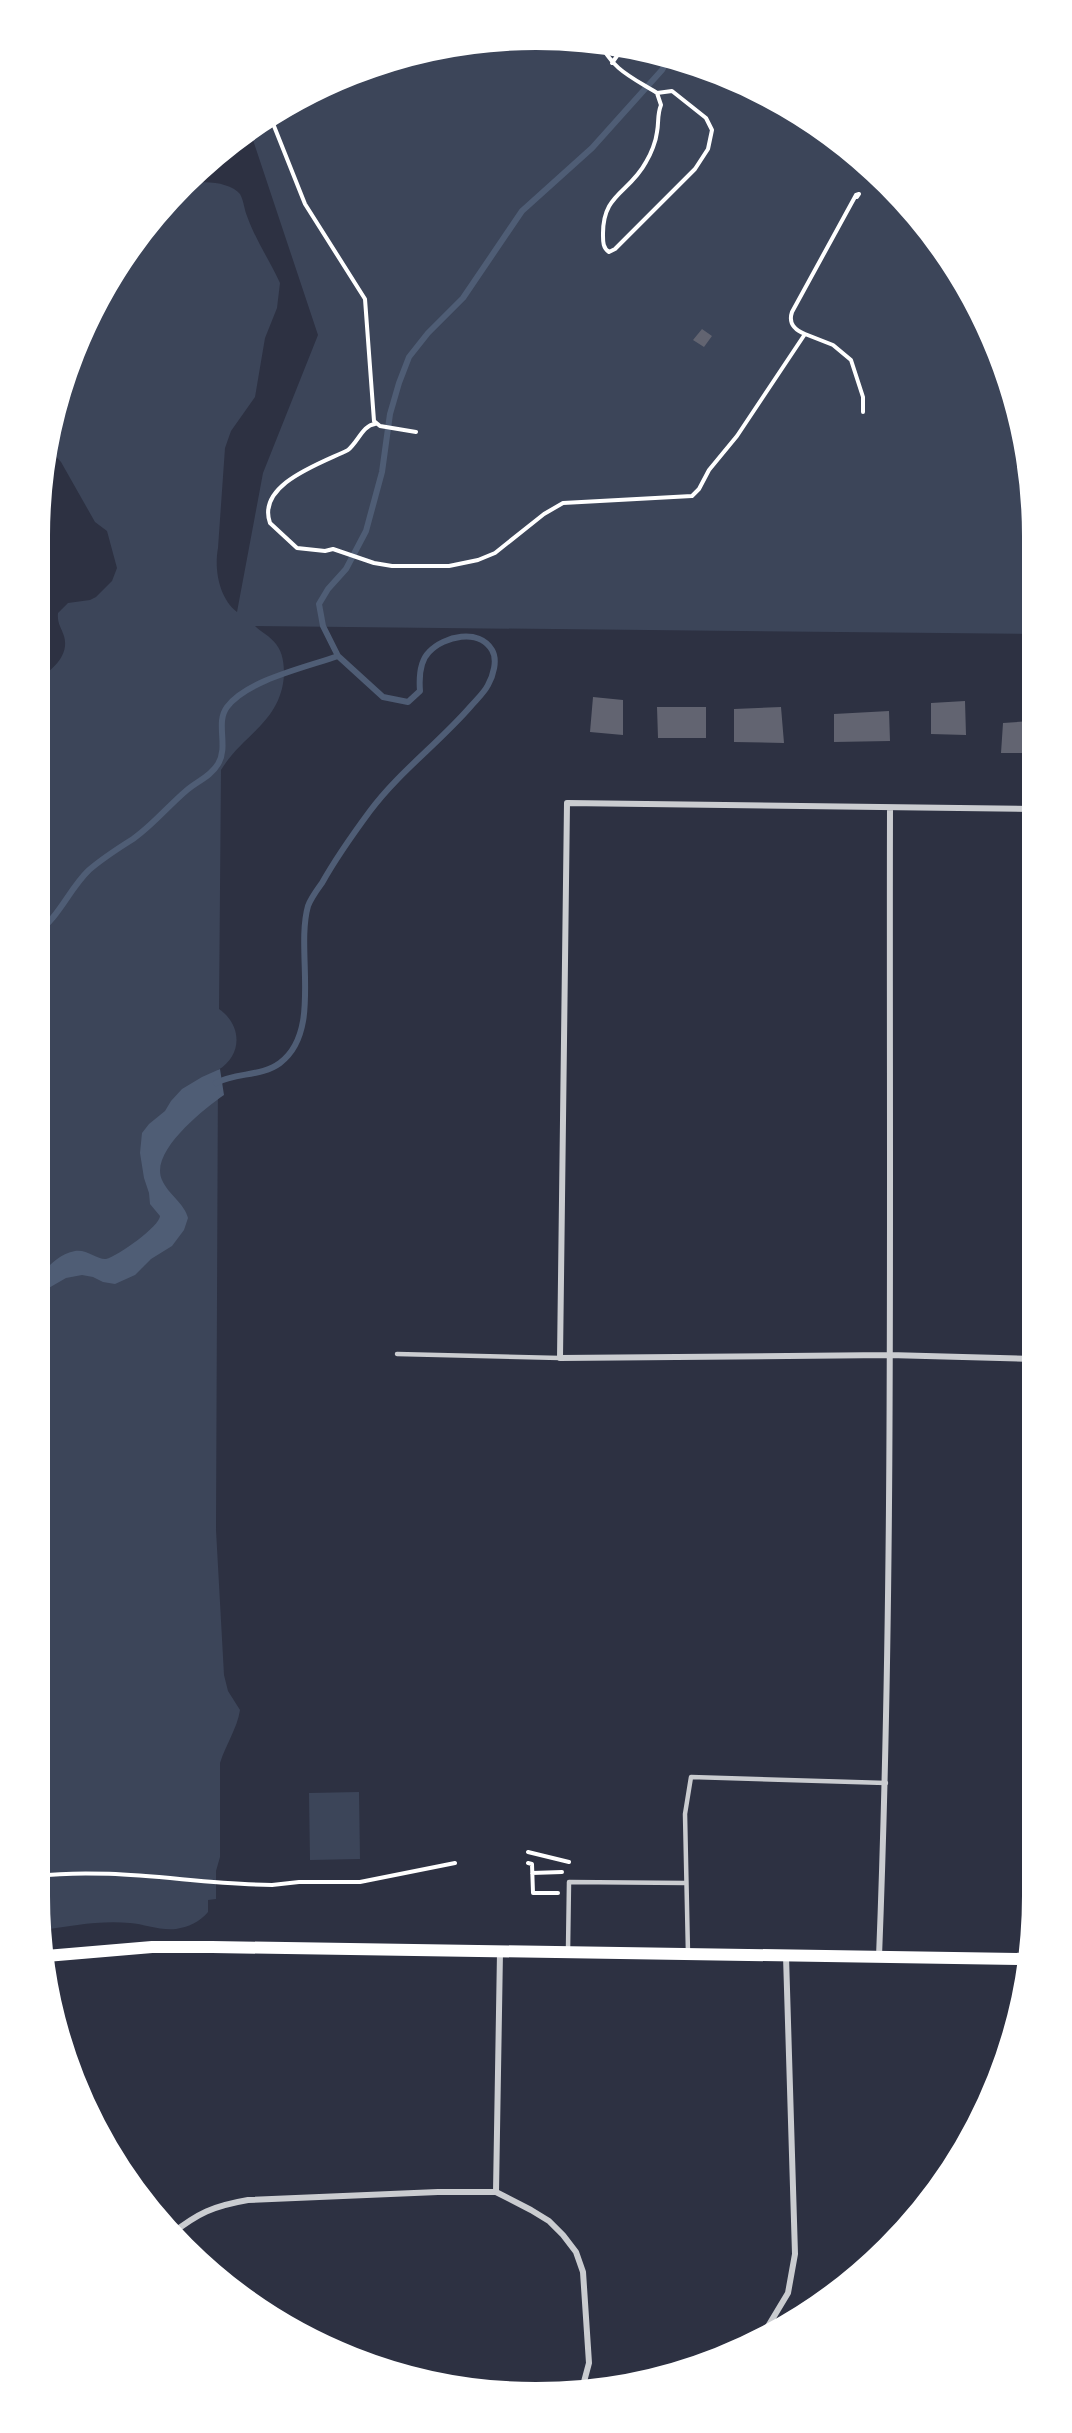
<svg xmlns="http://www.w3.org/2000/svg" width="1072" height="2433" font-family="'PT Serif',serif">
<style>
.green{fill:#3c4559}
.water{fill:#4f5d75}
.lines{fill:none;stroke-linecap:round;stroke-linejoin:round}
.stream{stroke:#4f5d75;stroke-width:6}
.building{fill:#626471}
.path{stroke:#fff;stroke-width:4}
.service{stroke:#caccd0;stroke-width:4.5}
.minor{stroke:#caccd0;stroke-width:6}
.secondary{stroke:#fff;stroke-width:12}
.rim{fill:none;stroke:#fff;stroke-width:8}
</style>
<rect width="100%" height="100%" fill="#2d3142"/>
<!-- green -->
<path class="green" d="M504 37 602 40 697 63 814 120 932 231 998 344 1032 470V634L255 626C261 632 270 636 276 644 283 653 284 664 284 675 281 722 242 735 221 770L219 1009C242 1025 243 1055 218 1070L216 1530 224 1675 228 1691 240 1710C237 1729 226 1744 220 1763V1857L216 1871V1899L208 1900V1912C200 1922 188 1927 176 1929 161 1931 144 1924 130 1923 100 1920 71 1926 42 1930L36 1897V681C51 671 70 656 64 636 61 627 57 623 58 613L68 603 90 600 96 597 112 581 117 568 107 531 95 522 61 462 50 450 56 416 66 403 72 381V374L68 364 103 286 160 206 188 180 192 184C205 180 231 183 240 194 244 201 244 209 247 216 255 239 270 261 280 283L277 308 265 338 255 397 231 431 225 448 218 548C214 569 219 598 237 612L263 473 318 335 249 128 315 87 407 53Z
M359 1792 360 1859 310 1860 309 1793Z"/>
<!-- water -->
<path class="water" d="M220 1069 224 1095C204 1109 149 1152 162 1180 168 1194 185 1204 188 1218L184 1230 172 1246 151 1259 135 1275 115 1284 103 1282 93 1277 82 1275 66 1278 47 1289 36 1303V1278C48 1268 58 1254 75 1251 87 1249 98 1260 106 1259 118 1256 160 1226 160 1216L150 1204 149 1193 144 1178 140 1153 142 1133 149 1124 165 1111 171 1101 182 1089 202 1077Z"/>
<g class="lines">
<!-- stream -->
<path class="stream" d="M36 933C59 918 69 889 89 870 103 858 117 849 133 839 153 825 168 806 187 790 198 781 211 776 218 764 229 746 215 723 227 707 247 680 307 667 338 656
M216 1083C236 1072 261 1077 280 1063 323 1031 295 952 308 906 311 898 317 890 322 883 336 858 353 834 370 811 399 772 439 743 471 706 476 700 484 693 488 685 493 676 498 660 492 650 479 628 444 636 429 652 419 662 419 678 420 691L408 702 383 697 338 656 323 626 319 604 328 589 346 569 366 531 382 472 390 414 399 383 409 357 428 333 463 298 522 211 592 148 662 70 670 56"/>
</g>
<!-- building -->
<path class="building" d="M702 329 712 336 704 347 693 340Z
M593 697 623 700V735L590 732Z
M965 701 966 735 931 734V703Z
M657 707H706V738H658Z
M781 707 784 743 734 742V709Z
M889 711 890 741 834 742V714Z
M1030 721 1032 753H1001L1003 723Z"/>
<g class="lines">
<!-- path -->
<path class="path" d="M599 40C611 69 631 77 657 93
M612 63 624 46
M672 91 706 118 712 130 708 149 695 169 615 249 609 252C603 248 603 242 603 236 602 193 629 194 646 162 651 154 656 141 657 132 659 122 657 115 661 105L657 93Z
M270 116 305 204 365 299 374 421 380 426 416 432
M805 334C795 330 788 324 792 312L856 195 859 194 857 197
M375 424C363 425 358 442 348 450 322 463 256 484 270 523L297 548 325 551 333 549 374 563 392 566H449L478 560 495 553 544 514 563 503 692 496 699 489 709 470 737 436 805 334 833 345 851 360 863 397V412
M528 1852 569 1862
M528 1863 532 1864 533 1893H558
M532 1873 562 1872
M36 1876C115 1867 193 1884 272 1885L299 1882H360L455 1863"/>
<!-- service -->
<path class="service" d="M397 1354 560 1358
M568 1950 569 1882 686 1883
M688 1954 685 1814 691 1777 886 1783"/>
<!-- minor -->
<path class="minor" d="M1033 809 567 803 560 1358 889 1355 1034 1359
M879 1957C894 1574 889 1191 890 808
M496 2192 500 1952
M170 2235C198 2213 213 2206 248 2200L438 2192H496L531 2210 549 2221 563 2235 576 2252 583 2272 589 2363 581 2393
M767 2328 788 2293 795 2254 786 1956"/>
<!-- secondary -->
<path class="secondary" d="M46 1956 152 1947H212L1026 1959"/>
</g>
<!-- crop -->
<path d="M0 0H1072V2433H0ZM536 46H536A490 490 0 0 1 1026 536V1896A490 490 0 0 1 536 2386H536A490 490 0 0 1 46 1896V536A490 490 0 0 1 536 46Z" fill="#fff" fill-rule="evenodd"/>
<path class="rim" d="M536 46H536A490 490 0 0 1 1026 536V1896A490 490 0 0 1 536 2386H536A490 490 0 0 1 46 1896V536A490 490 0 0 1 536 46Z"/>
</svg>
